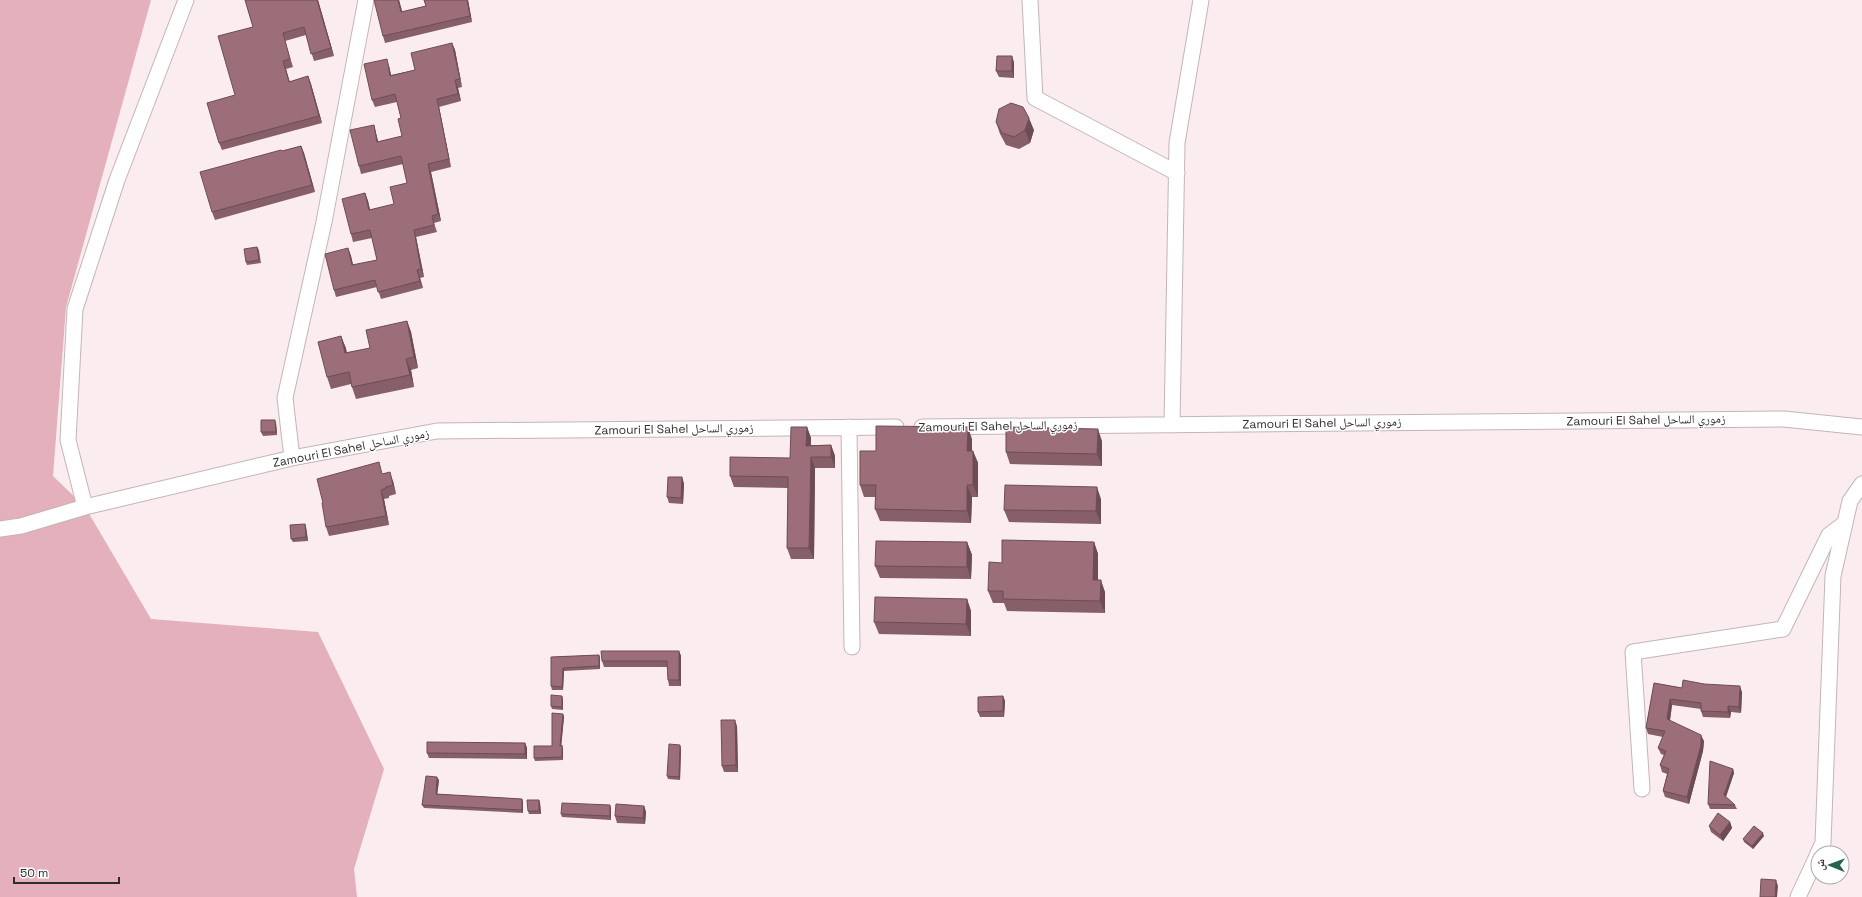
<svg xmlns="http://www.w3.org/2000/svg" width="1862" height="897" font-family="'Space Grotesk','Noto Naskh Arabic',sans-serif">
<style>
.forest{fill:#e3b0bc}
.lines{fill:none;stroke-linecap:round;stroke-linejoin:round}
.minor-casing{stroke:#c3b5b8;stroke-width:17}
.minor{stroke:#fff;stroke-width:15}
.wall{fill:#865f68}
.shaded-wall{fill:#6d4d55}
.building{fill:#9c6e79;stroke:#6d4d55}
.labels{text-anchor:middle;stroke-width:3;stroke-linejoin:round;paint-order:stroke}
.street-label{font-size:12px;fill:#322c2d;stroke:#fff}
</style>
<rect width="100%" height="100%" fill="#fbecef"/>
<!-- forest -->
<path class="forest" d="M0 0H151L66 307 53 476 85 507 151 619 318 632 384 769 354 869 357 897H0Z"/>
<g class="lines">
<!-- minor casing -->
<g class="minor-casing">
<path id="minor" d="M1030 0 1035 98 1177 173
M1172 425 1177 143 1201 0
M849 427 852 647
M922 427 1784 419 1862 427
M292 458 285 398 324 222 366 0
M85 507 68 440 75 309 117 180 186 0
M0 529 21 526 85 507 292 458 437 431 896 427
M1642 789 1633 652 1783 629 1829 535 1845 523
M1818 853 1823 843 1833 576 1850 501 1862 484
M1798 897 1818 854"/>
</g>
<!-- minor -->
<use href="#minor" class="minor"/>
</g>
<!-- wall -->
<path class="wall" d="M245 0H318L334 56 314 61 306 35 285 41 293 67 286 69 289 82 308 76 311 84 322 123 222 150 219 143 235 95 253 27Z
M376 0H399L402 12 426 6 424 0H468L472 22 385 43 383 36Z
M452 43 455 50 462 87 458 88 461 101 439 107 451 167 431 172 441 221 434 223 437 232 416 237 424 277 420 278 423 288 381 299 377 287 336 297 334 290 348 248 351 256 353 265 377 260 372 238 353 242 351 234 365 193 368 201 370 210 394 204 407 183 403 164 361 174 359 166 374 125 376 133 378 142 402 136 401 118 397 102 375 107 372 100 389 66 391 75 415 70Z
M1014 62V78L999 77 996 71Z
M996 122 1034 130 1030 143 1019 149 1006 145 1000 134Z
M301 146 304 153 315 192 215 220 212 212 282 151Z
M257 247 259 250 261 263 247 265 246 262Z
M407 321 411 332 418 368 411 370 414 387 356 399 351 384 331 389 327 377 341 336 347 353 370 348Z
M276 423 277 435 263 436 261 432Z
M807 427 811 438V445H831L835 456V468H815L814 559H791L787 548 788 488 734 487 730 476 790 458Z
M972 439V451H973L978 463V497H972L971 523 880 521 875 509V497H864L860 485 876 451Z
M1102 441V466L1010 464 1006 452Z
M383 474 393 481 396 494 389 496V498L384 499 389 525 329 536 326 527Z
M682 477 684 484 683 504 669 503 667 497Z
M1101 499V524L1009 522 1004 510Z
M305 524 306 527 308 541 293 542 291 539Z
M967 542 972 555 971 579 880 578 875 566Z
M1094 542 1098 554V580L1105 592V613L1007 611 1004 603H993L988 591 1002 563Z
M967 599 971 611V636L879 634 874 622Z
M679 651 681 656V686H669L668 680 667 667H604L602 661Z
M599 655 600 658V669L564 671 563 690H552L551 686V657Z
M1654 683 1682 688 1742 692 1741 713 1731 712 1730 718 1703 717 1701 711V709L1672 705 1670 721 1704 741 1703 751 1689 804 1665 797 1663 791 1667 774 1662 772 1660 765 1664 755 1661 754 1658 748 1663 737 1648 734 1646 728Z
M1003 696 1005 701 1004 717H980L978 712Z
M563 699V710L552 709 551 706Z
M563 714 564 717 561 745 563 749V760L535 761 534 758 552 746Z
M737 726 738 772H724L722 766Z
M525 743 527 748V759L429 758 427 753Z
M681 748 680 780 668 779 667 776Z
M1733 769 1734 773 1726 797 1735 805 1737 809H1710L1708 804Z
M439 780 437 794 522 799 523 802V813L424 808 422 805Z
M539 800 540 803 541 814H529L528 811Z
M644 806 646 812 645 824 617 823 615 816Z
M611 808V820L562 817 561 814Z
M1730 822 1732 828 1723 841 1711 832 1709 826Z
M1764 836 1753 849 1744 842 1743 839Z"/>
<!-- shaded-wall -->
<path class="shaded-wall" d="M317 0H318L334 56 331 48Z
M398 0H399L404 18 401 12Z
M467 0H468L472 22 470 16Z
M452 43 455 50 462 87 460 79Z
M1012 56 1014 62V78L1012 71Z
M387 59 389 66 393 83 390 76Z
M283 61 286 69 292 89 289 82Z
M308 76 311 84 322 123 319 116Z
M455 80 458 88 461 101 458 94Z
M437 99 439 107 451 167 449 159Z
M1029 118 1034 130 1030 143 1025 130Z
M374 125 380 149 377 142Z
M301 146 304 153 315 192 312 185Z
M428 164 431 172 441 221 438 214Z
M365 193 368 201 372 218 369 210Z
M414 230 416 237 424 277 421 269Z
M348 248 351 256 355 273 352 265Z
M417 270 420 278 423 288 420 281Z
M407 321 411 332 418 368 414 357Z
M341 336 346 348 349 365 345 353Z
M406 359 411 370 414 387 410 375Z
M275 420 276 423 277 435 276 432Z
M807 427 811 438 810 457 806 446Z
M968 427 972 439V463L967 451Z
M1098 429 1102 441V466L1097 454Z
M831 445 835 456V468L831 457Z
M973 451 978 463V497L973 485Z
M811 457 815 468 814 559 809 548Z
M390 472 393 481 396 494 393 485Z
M682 477 684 484 683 504 681 498Z
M967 485 972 497 971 523 967 511Z
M1097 487 1101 499V524L1096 511Z
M381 490 384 499 389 525 386 516Z
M305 524 306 527 308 541 306 537Z
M967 542 972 555 971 579 967 567Z
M1094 542 1098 554V592L1093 580Z
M1101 580 1105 592V613L1100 601Z
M967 599 971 611V636L966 624Z
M679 651 681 656V686L679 680Z
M599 655 600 658V669L599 666Z
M563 668 564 671 563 690 562 687Z
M1740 686 1742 692 1741 713 1739 707Z
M562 696 563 699V710L562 707Z
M1003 696 1005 701 1004 717 1003 711Z
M1670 699 1672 705 1669 726 1667 719Z
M1728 706 1731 712 1730 718 1728 712Z
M563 714 564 717 561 749 560 746Z
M735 720 737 726 738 772 736 765Z
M1701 735 1704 741 1703 751 1689 804 1687 797Z
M525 743 527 748V759L525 754Z
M562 745 563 749V760L562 757Z
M680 745 681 748 680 780 679 777Z
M1733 769 1734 773 1725 799 1724 795Z
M437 777 439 780 437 797 436 794Z
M522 799 523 802V813L522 810Z
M539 800 540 803 541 814 539 811Z
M610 805 611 808V820L610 816Z
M644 806 646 812 645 824 643 818Z
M1730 822 1732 828 1723 841 1720 835Z
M1763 833 1764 836 1753 849 1752 846Z
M1776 880 1778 886 1777 897H1775Z"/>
<!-- building -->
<path class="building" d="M245 0H317L331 48 311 54 304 27 283 33 290 59 283 61 289 82 308 76 319 116 219 143 207 103 235 95 218 36 253 27Z
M374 0H398L401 12 426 6 424 0H467L470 16 383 36Z
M452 43 460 79 455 80 458 94 437 99 449 159 428 164 438 214 432 216 434 225 414 230 421 269 417 270 420 281 378 292 375 280 334 290 325 254 348 248 352 265 377 260 370 230 351 234 342 199 365 193 369 210 394 204 390 187 407 183 401 156 359 166 350 130 374 125 377 142 402 136 398 119 401 118 395 94 372 100 364 64 387 59 390 76 415 70 411 53Z
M997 56H1012V71H996Z
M1011 103 1023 107 1029 118 1025 130 1014 137 1002 133 996 122 999 109Z
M301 146 312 185 212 212 200 172 281 150 282 151Z
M257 247 259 260 246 262 244 249Z
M407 321 414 357 406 359 410 375 352 387 349 372 327 377 318 342 341 336 345 353 370 348 366 330Z
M261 420H275L276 432H261Z
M876 426 968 427 967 451H973V485H967V511L875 509 876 485H860V451H876Z
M791 427H807L806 446 831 445V457H811L809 548H787L788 477 730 476V457L790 458Z
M1006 427 1098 429 1097 454 1006 452Z
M379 462 382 474 390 472 393 485 386 487V488L381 490 386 516 326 527 322 503H323L317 479Z
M668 477H682L681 498 667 497Z
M1005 485 1097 487 1096 511 1004 510Z
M305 524 306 537 291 539 290 525Z
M1002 540 1094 542 1093 580H1101L1100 601 1003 599V591H988L989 562 1002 563Z
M876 541 967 542V567L875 566Z
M875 597 967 599 966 624 874 622Z
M601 651H679V680H668L667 661H602Z
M599 655V666L563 668 562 687 551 686V657Z
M1683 680 1704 684 1740 686 1739 707 1728 706V712L1701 711V703L1670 699 1667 719 1701 735V745L1687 797 1663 791 1669 769 1660 765 1666 751 1658 748 1665 731 1646 728 1654 683 1682 688Z
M551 695 562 696V707L551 706Z
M1003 696V711L978 712V697Z
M552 713 563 714 560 746 562 745V757L534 758V746H552Z
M721 720H735L736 765 722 766Z
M427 742 525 743V754L427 753Z
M669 744 680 745 679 777 667 776Z
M1710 761 1733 769 1724 795 1735 805 1708 804Z
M426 776 437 777 436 794 522 799V810L422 805Z
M527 800H539V811H528Z
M562 803 610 805V816L561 814Z
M616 804 644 806 643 818 615 816Z
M1718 813 1730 822 1720 835 1709 826Z
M1754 826 1763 833 1752 846 1743 839Z
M1761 879 1776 880 1775 897H1760Z"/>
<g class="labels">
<!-- street labels -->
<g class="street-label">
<text transform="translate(1646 420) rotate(-1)" y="4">Zamouri El Sahel زموري الساحل</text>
<text transform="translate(1322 423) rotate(-1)" y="4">Zamouri El Sahel زموري الساحل</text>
<text transform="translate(998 426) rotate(-1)" y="4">Zamouri El Sahel زموري الساحل</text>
<text transform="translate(674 429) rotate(-1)" y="4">Zamouri El Sahel زموري الساحل</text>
<text transform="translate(351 448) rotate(-11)" y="4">Zamouri El Sahel زموري الساحل</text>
</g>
</g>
<!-- north arrow -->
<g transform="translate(1830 865) rotate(271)"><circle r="19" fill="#ffffff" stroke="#adabab"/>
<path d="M0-3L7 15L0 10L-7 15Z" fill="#27624c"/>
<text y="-6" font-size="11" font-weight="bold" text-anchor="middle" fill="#322c2d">ش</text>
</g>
<!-- scale -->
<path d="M14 877v6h105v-6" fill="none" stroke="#322c2d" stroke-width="2"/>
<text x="20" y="877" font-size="12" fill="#322c2d" stroke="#ffffff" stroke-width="3" paint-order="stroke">50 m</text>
</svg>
